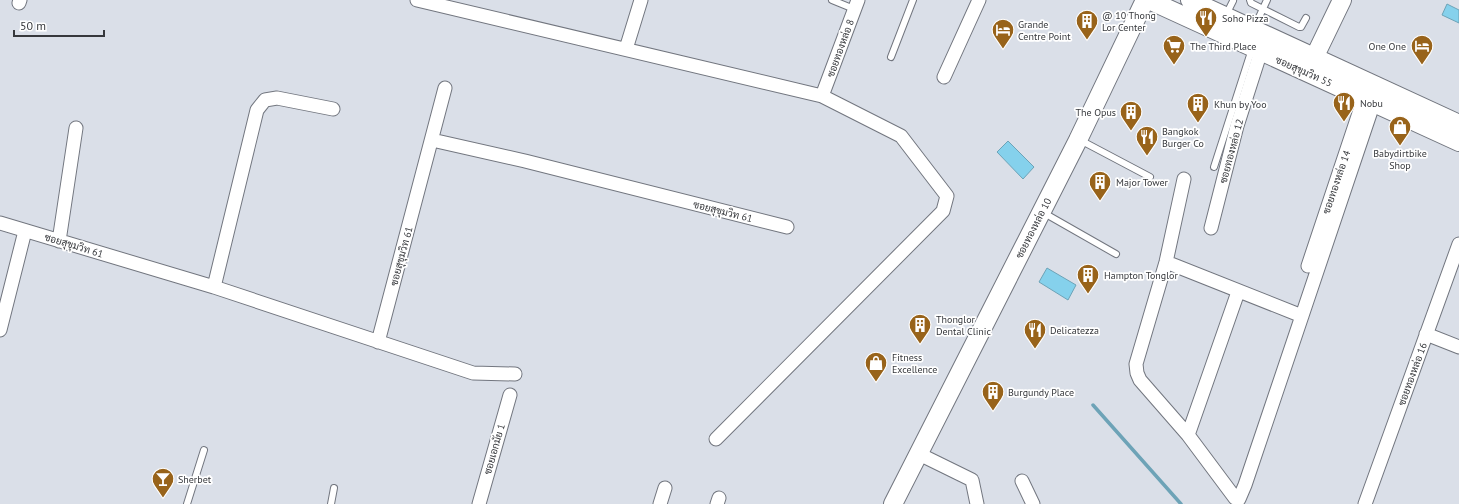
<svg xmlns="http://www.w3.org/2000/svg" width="1459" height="504" font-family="'PT Sans',Sarabun,sans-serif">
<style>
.water{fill:#85d1ec;stroke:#6da3b7}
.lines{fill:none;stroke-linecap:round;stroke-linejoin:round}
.stream{stroke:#6da3b7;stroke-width:3.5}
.lane-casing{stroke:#72767f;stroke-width:8}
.street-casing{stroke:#72767f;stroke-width:15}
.secondary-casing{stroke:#72767f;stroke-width:20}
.lane{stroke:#fff;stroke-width:6}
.street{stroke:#fff;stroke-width:13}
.secondary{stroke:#fff;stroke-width:18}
.labels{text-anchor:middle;stroke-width:3.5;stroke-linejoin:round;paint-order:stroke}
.poi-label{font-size:10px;fill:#36383c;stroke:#fff;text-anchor:start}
.street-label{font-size:10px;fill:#36383c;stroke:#fff}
</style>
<rect width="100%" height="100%" fill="#dadfe8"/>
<!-- water -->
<path class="water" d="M1447 4 1459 10V23L1442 15Z
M1008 141 1034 167 1023 179 997 152Z
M1047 268 1076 285 1068 300 1039 282Z"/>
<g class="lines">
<!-- stream -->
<path class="stream" d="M1093 405 1181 504"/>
<!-- lane casing -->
<g class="lane-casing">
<path id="lane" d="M832 0 854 9
M1250 0 1251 3 1299 27H1301L1306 18
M1226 15 1233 1
M1254 28 1267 0
M891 57 913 0
M1080 140 1150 177
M1214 167 1252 49
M1044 213 1116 254
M187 504 204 450
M331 504 334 488"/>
</g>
<!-- street casing -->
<g class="street-casing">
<path id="street" d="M417 0 822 96 901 136 947 196 943 211 716 439
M19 3 20 0
M626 49 641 0
M944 77 979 0
M822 96 858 0
M432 140 525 161 787 227
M1184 179 1166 262 1136 364 1137 373 1140 380 1188 435 1235 498 1239 499 1245 485 1374 102
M0 223 214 287 473 373 515 374
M1211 228 1237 126 1261 51
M59 241 76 128
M1166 262 1302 316
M1308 266 1364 98
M214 287 257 110 265 100 277 98 333 109
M0 330 25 231
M1426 334 1459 347
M378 342 445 88
M1188 435 1238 292
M919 454 972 480 977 504
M1022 481 1033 504
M479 504 510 395
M660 504 665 488
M717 504 719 498
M1365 504 1459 244"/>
</g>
<!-- secondary casing -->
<g class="secondary-casing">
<path id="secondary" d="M1149 0 1459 142
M1190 0 1459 124
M1311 69 1314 58 1342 0
M893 504 1078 140 1145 0"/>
</g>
<!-- lane -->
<use href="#lane" class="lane"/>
<!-- street -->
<use href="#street" class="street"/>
<!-- secondary -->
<use href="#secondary" class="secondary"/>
</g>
<!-- icons -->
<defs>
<g id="restaurant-pin" transform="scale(1.15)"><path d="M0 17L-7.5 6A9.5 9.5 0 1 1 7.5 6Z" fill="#98631a" stroke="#fff"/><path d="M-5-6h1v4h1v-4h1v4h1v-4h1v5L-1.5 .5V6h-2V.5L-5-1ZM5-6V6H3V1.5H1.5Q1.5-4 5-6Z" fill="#fff"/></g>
<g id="building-pin" transform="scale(1.15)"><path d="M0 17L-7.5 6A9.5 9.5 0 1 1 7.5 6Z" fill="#98631a" stroke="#fff"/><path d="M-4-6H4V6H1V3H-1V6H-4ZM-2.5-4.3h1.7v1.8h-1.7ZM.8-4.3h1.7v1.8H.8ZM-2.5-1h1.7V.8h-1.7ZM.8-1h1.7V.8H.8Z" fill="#fff"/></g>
<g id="hotel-pin" transform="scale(1.15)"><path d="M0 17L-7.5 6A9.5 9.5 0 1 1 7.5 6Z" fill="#98631a" stroke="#fff"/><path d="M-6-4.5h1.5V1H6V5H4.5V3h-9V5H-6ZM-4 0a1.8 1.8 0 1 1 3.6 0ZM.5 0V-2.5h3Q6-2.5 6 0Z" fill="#fff"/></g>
<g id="supermarket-pin" transform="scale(1.15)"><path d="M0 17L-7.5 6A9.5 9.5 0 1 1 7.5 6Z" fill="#98631a" stroke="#fff"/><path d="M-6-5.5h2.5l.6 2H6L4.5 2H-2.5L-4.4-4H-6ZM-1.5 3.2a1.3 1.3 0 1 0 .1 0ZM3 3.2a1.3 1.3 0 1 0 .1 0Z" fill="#fff"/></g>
<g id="shop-pin" transform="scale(1.15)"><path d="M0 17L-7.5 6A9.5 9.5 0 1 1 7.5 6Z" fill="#98631a" stroke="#fff"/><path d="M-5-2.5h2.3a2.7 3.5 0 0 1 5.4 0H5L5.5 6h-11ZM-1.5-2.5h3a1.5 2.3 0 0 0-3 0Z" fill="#fff"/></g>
<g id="bar-pin" transform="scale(1.15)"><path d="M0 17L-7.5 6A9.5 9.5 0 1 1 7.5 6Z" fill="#98631a" stroke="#fff"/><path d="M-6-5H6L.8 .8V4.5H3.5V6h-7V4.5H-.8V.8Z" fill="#fff"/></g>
</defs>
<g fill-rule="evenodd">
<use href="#restaurant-pin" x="1206" y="18"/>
<use href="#building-pin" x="1087" y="21"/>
<use href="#hotel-pin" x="1003" y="30"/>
<use href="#supermarket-pin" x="1174" y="46"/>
<use href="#hotel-pin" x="1422" y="46"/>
<use href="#restaurant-pin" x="1344" y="103"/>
<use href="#building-pin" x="1198" y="104"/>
<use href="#building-pin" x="1131" y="112"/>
<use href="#shop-pin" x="1400" y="127"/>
<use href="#restaurant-pin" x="1147" y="137"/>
<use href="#building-pin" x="1100" y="182"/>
<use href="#building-pin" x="1088" y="275"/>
<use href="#building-pin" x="920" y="325"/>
<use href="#restaurant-pin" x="1035" y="330"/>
<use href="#shop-pin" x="876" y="363"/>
<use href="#building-pin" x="993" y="392"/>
<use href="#bar-pin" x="163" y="479"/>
</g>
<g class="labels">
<!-- poi labels -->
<g class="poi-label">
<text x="1102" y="19">@ 10 Thong<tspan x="1102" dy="12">Lor Center</tspan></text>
<text x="1222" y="22">Soho Pizza</text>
<text x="1018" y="28">Grande<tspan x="1018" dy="12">Centre Point</tspan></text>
<text x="1190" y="50">The Third Place</text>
<text x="1406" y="50" text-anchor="end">One One</text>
<text x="1360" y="107">Nobu</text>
<text x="1214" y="108">Khun by Yoo</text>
<text x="1116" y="116" text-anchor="end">The Opus</text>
<text x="1162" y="135">Bangkok<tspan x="1162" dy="12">Burger Co</tspan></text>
<text x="1400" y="157" text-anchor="middle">Babydirtbike<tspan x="1400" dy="12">Shop</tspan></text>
<text x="1116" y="186">Major Tower</text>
<text x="1104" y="279">Hampton Tonglor</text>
<text x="936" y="323">Thonglor<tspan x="936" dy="12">Dental Clinic</tspan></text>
<text x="1050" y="334">Delicatezza</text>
<text x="892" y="361">Fitness<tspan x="892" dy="12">Excellence</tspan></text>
<text x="1008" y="396">Burgundy Place</text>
<text x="178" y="483">Sherbet</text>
</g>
<!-- street labels -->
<g class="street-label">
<text transform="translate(840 48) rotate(-70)" y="4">ซอยทองหล่อ 8</text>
<text transform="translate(1304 71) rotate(24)" y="4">ซอยสุขุมวิท 55</text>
<text transform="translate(1231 151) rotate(-75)" y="4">ซอยทองหล่อ 12</text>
<text transform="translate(1336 182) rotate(-71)" y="4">ซอยทองหล่อ 14</text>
<text transform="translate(723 211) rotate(14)" y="4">ซอยสุขุมวิท 61</text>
<text transform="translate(1033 228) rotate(-63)" y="4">ซอยทองหล่อ 10</text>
<text transform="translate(74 245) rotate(17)" y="4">ซอยสุขุมวิท 61</text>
<text transform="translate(401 256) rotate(-75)" y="4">ซอยสุขุมวิท 61</text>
<text transform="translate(1412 374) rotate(-70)" y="4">ซอยทองหล่อ 16</text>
<text transform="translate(494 449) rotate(-74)" y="4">ซอยเอกมัย 1</text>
</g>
</g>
<!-- scale -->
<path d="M14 30v6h90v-6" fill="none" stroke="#36383c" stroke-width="2"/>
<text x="20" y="30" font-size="12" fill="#36383c" stroke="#ffffff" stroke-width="3" paint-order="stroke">50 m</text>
</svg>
